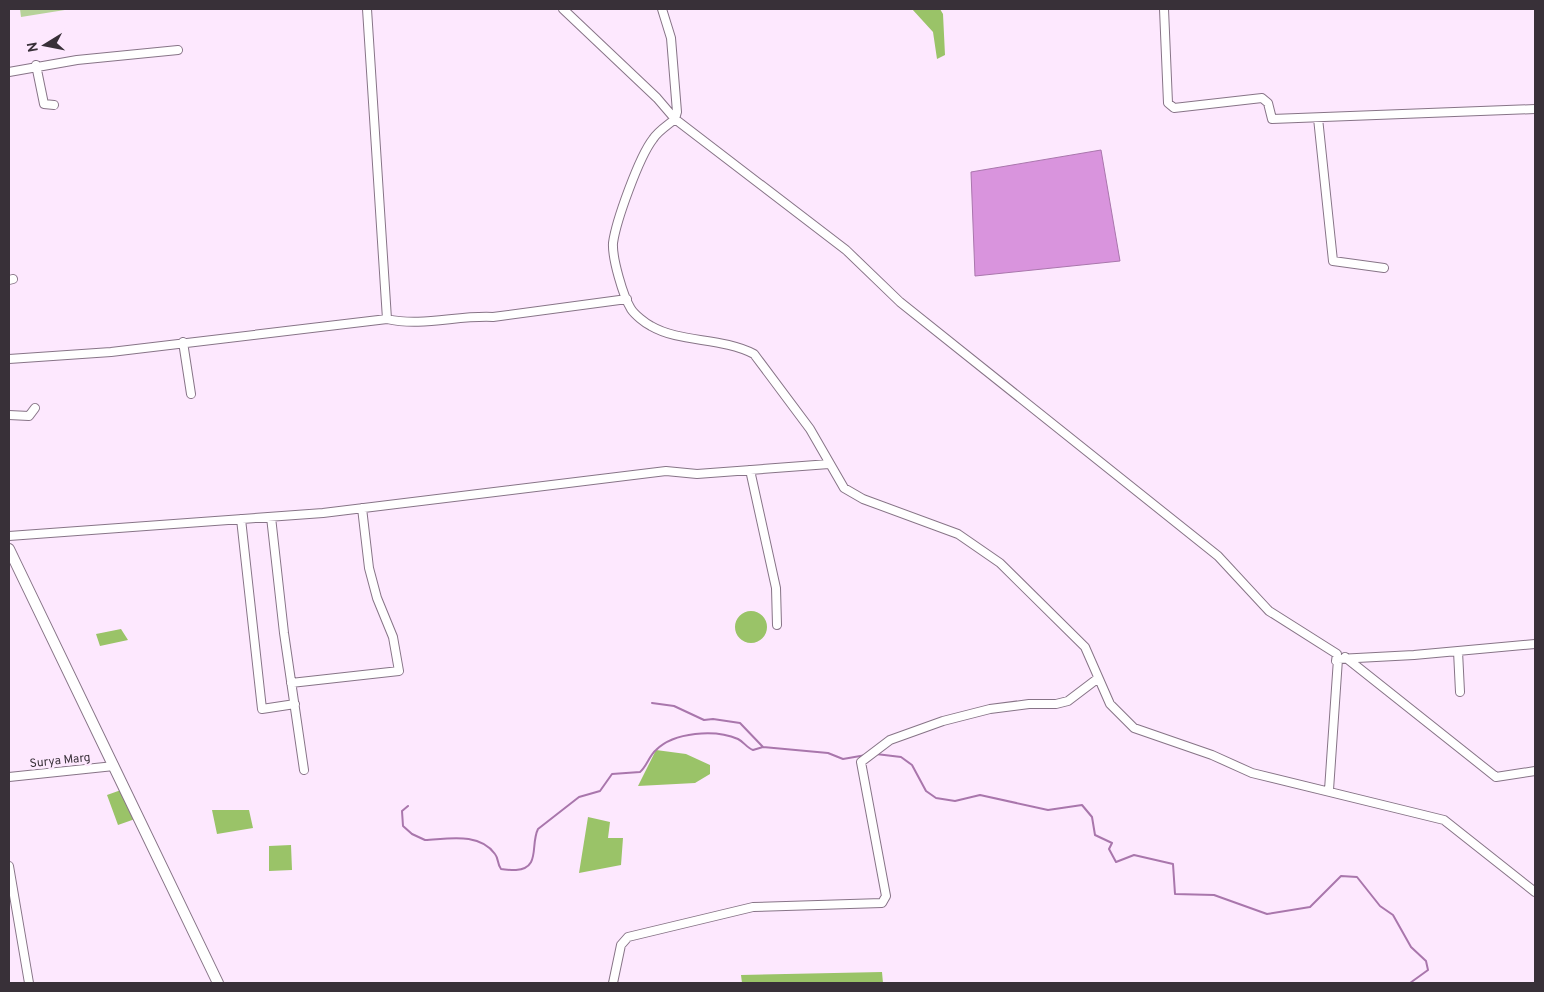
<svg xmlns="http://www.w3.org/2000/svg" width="1544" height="992" font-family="Overpass,sans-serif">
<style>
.green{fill:#b7d29a}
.forest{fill:#9ac368}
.water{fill:#d994dd;stroke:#a976ac}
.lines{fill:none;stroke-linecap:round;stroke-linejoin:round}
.stream{stroke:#a976ac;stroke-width:2}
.minor-casing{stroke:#877487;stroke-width:10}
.tertiary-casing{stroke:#877487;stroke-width:12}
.minor{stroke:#fff;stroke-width:8}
.tertiary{stroke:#fff;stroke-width:10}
.labels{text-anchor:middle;stroke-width:5;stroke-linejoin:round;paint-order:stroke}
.street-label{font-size:12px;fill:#383038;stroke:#fde8fe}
</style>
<rect width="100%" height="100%" fill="#fde8fe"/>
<!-- green -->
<path class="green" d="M20 9H71L21 17Z"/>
<!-- forest -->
<path class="forest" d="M912 9H940L943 14 945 55 937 59 933 32Z
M735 627a16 16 0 1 1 32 0a16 16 0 1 1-32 0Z
M121 629 128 640 100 646 96 634Z
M656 750 686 754 710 765V774L695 783 638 786Z
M121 790 135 819 118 825 107 795Z
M212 810H249L253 828 217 834Z
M588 817 610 822 608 838H623L621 865 579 873Z
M291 845 292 870 269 871V846Z
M882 972 883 983H742L741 975Z"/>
<!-- water -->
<path class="water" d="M1101 150 1120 261 975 276 971 172Z"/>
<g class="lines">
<!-- stream -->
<path class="stream" d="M652 703 674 706 704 720 713 719 740 723 763 747 828 753 843 759 866 755
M876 754 901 757 912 765 926 791 936 798 955 801 980 795 1048 810 1082 805 1092 817 1095 835 1112 843 1109 849 1116 862 1134 855 1173 864 1175 894 1214 895 1267 914 1310 907 1341 876 1357 877 1380 906 1393 915 1411 947 1426 961 1428 970 1410 983
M408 806 402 811 403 826 412 834 425 840C448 839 479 832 495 854 499 859 497 864 501 869 506 870 511 870 516 870 541 868 530 845 538 829L579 797 600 791 612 774 640 772C647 766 649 756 656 750 674 732 715 729 738 739 744 742 747 748 753 750L763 747"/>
<!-- minor casing -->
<g class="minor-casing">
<path id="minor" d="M367 9 387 319
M563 9 657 98 675 119C668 125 658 131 653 139 639 157 616 221 613 243 612 258 623 296 631 309 635 315 645 323 651 326 680 343 721 337 754 354L810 429 844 488 863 499 958 534 1000 563 1085 647 1110 704 1134 728 1212 755 1252 773 1444 820 1535 892
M662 9 671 38 677 112 675 119 846 250 900 302 1218 556 1269 611 1337 654 1336 661
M1164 9 1168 103 1174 108 1262 98 1268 103 1272 119 1535 109
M36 65 44 104 54 105
M9 72 77 60 178 50
M1318 118 1333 261 1384 268
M9 280 13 279
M183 342 191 394
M9 359 111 352 387 319C422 327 458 315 493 317L627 299
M9 415 29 416 35 408
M750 470 776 588 777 625
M271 517 284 633 304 770
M241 519 262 709 295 704
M9 536 323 513 666 471 697 474 829 464
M1458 651 1460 692
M1345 657 1496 777 1535 771
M291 683 399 671 393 637 377 598 369 568 362 508
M9 777 114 766
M1329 790 1338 659 1414 655 1535 644
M9 866 29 983
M613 983 621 945 628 937 753 907 882 903 886 896 861 762 890 740 943 721 990 709 1029 704H1056L1068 701 1097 679"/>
</g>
<!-- tertiary casing -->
<g class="tertiary-casing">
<path id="tertiary" d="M9 549 218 983"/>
</g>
<!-- minor -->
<use href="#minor" class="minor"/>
<!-- tertiary -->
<use href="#tertiary" class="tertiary"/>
</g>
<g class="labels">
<!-- street labels -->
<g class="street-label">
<text transform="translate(60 760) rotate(-6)" y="4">Surya Marg</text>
</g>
</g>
<!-- border -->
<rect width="1544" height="992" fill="none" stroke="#383038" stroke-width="20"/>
<!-- north arrow -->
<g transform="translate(45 45) rotate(260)" stroke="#fde8fe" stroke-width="4" paint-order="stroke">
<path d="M0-4L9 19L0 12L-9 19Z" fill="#383038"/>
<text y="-8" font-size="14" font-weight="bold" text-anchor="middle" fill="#383038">N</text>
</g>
</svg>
